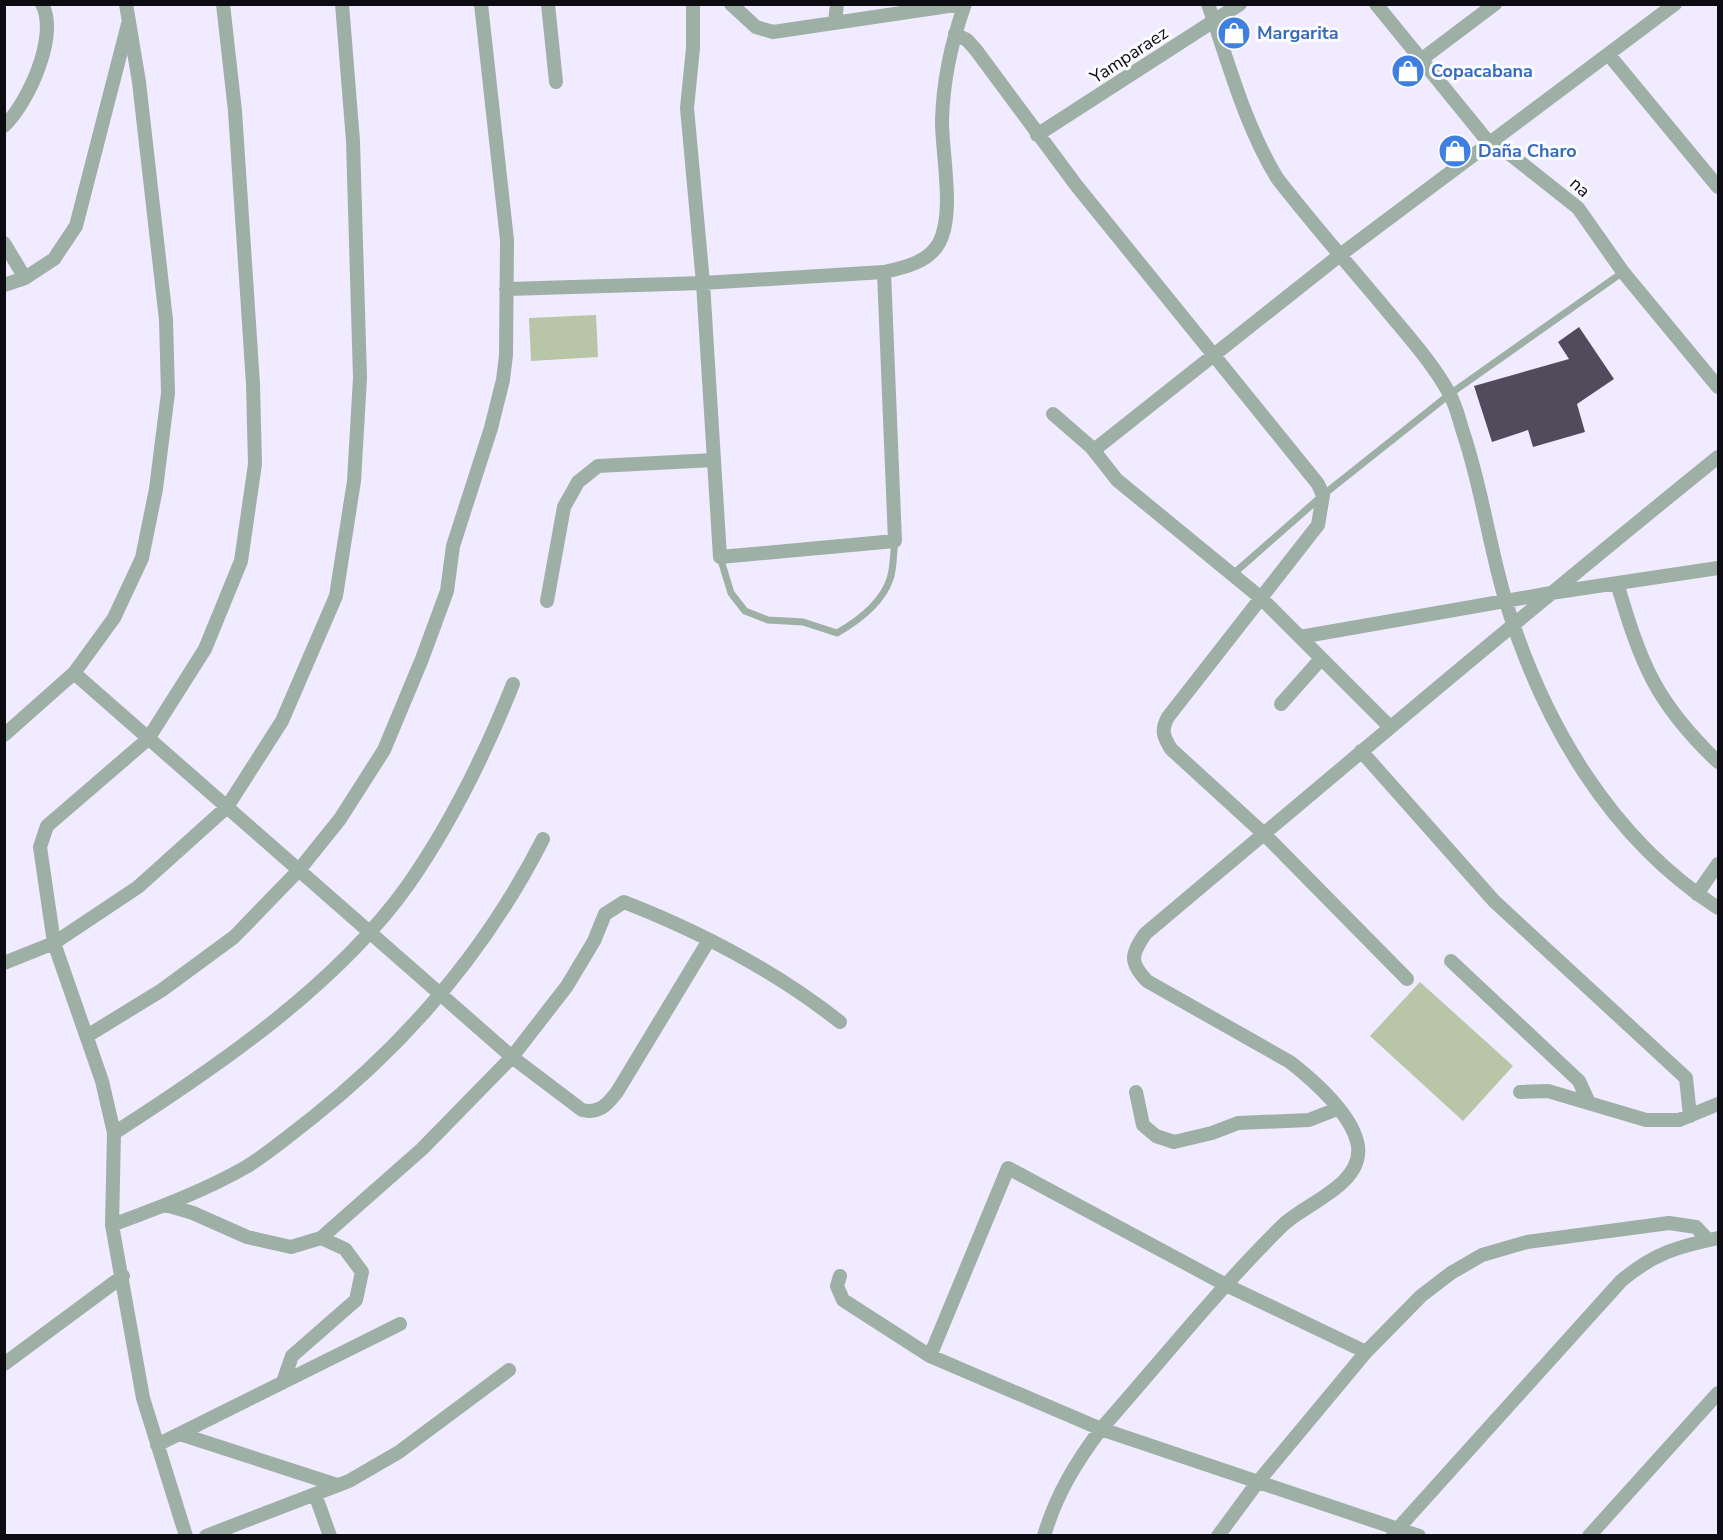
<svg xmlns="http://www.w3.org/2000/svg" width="1723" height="1540" font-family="'Nunito Sans',sans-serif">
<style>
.green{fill:#b9c5a7}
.building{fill:#504c5c}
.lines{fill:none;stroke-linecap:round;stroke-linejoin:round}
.lane{stroke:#9eafa6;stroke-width:7}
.street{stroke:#9eafa6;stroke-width:14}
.labels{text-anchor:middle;stroke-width:6;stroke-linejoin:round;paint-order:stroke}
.shop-label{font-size:18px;font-weight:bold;fill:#366cbe;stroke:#fcfbff;text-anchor:start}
.street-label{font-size:18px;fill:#0c0b11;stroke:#fcfbff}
</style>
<rect width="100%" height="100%" fill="#f0ebff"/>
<!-- green -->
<path class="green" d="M596 315 598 357 531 361 529 318Z
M1420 982 1513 1066 1463 1121 1370 1036Z"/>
<!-- building -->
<path class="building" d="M1579 327 1614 379 1577 404 1585 432 1533 447 1528 430 1492 442 1474 386 1569 359 1558 342Z"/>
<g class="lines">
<!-- lane -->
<path class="lane" d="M720 557 731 593 745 611 768 620 803 622 837 633C858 621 882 603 890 579 894 568 893 553 895 541
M1232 575 1323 495 1450 394 1623 272"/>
<!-- street -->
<path class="street" d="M548 4 556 82
M693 4V48L687 108 703 283 720 557 895 541 884 272
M731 4 756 27 773 32 962 4
M1208 4C1229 64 1244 123 1277 178 1311 222 1348 264 1384 307 1406 334 1432 362 1449 393 1456 405 1459 419 1463 432 1482 488 1489 546 1506 602 1543 723 1610 838 1718 908
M1376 4 1490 144 1511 155 1578 208 1623 272 1718 387
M835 22 837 4
M955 34 967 40 976 50 1076 185 1318 484 1323 495 1318 525 1168 717C1161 730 1163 736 1171 749L1264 834 1407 979
M1609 55 1718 187
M1422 59 1495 4
M4 126C28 103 59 36 42 4
M1037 135 1240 4
M4 243 25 278
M4 285 25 278 54 259 76 226 128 24
M506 289 703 283 884 272C903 268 929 262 939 243 955 213 942 155 942 121 943 80 951 43 965 4
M1053 414 1091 447 1117 480 1261 598 1300 637
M1094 450 1340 255 1675 4
M1617 583C1641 664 1655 702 1718 762
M547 601 564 507 578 482 598 466 714 460
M74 673 512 1057 582 1110C599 1114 607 1105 617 1092L709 940
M1281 704 1320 660
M1390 727 1300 637 1551 593 1718 568
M4 735 74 673 114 618 142 558 156 489 168 393 166 320 139 82 126 4
M1361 751 1494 901 1686 1078 1690 1116
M1697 894 1718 864
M1451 961 1579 1081 1589 1103
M4 963 54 943 138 887 227 807 282 721 336 596 354 481 360 378 353 141 342 4
M87 1036 162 990 234 937 299 870 340 819 384 750 422 659 447 591 453 546 491 428 503 380 506 355 507 240 481 4
M1136 1092 1143 1125 1156 1136 1174 1142 1212 1133 1238 1123 1309 1120 1337 1109
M1520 1092 1548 1091 1646 1120H1679L1718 1104
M114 1133C217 1067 337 985 408 885 452 822 485 754 513 684
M166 1205 193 1213 247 1237 291 1247 321 1238 422 1149 512 1057 567 986 594 941 605 914 624 902C701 932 775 971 840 1022
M112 1225C158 1208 204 1191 246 1167 269 1153 291 1134 312 1118 409 1041 487 949 543 839
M840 1276 837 1286 843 1300 930 1356 1101 1429 1419 1536
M930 1356 1008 1168 1228 1286 1366 1352
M4 1364 123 1276
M283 1382 292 1356 356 1300 362 1272 345 1249 321 1238
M180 1434 337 1485
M157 1445 400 1324
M315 1494 330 1536
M1393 1534 1621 1281C1654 1253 1677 1247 1718 1238
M186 1536 143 1398 112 1225 114 1133 102 1081 54 943 40 847 47 826 148 739 205 649 241 561 255 464 253 384 235 111 223 4
M206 1536 349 1481 399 1452 509 1370
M1044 1536C1056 1495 1076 1462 1101 1429 1161 1361 1219 1288 1283 1225 1306 1203 1363 1185 1358 1146 1353 1115 1313 1080 1290 1062L1147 981C1129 962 1131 955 1145 934 1335 774 1525 613 1718 457
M1218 1536 1257 1483 1366 1352 1421 1296 1451 1273 1482 1255 1527 1242 1669 1223 1696 1227 1708 1240
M1589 1536 1718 1393"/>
</g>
<!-- icons -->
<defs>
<g id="shop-disc" transform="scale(1.725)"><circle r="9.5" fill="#3f7fe0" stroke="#fcfbff"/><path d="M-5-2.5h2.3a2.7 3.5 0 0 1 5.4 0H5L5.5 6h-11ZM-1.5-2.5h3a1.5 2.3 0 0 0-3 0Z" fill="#fff"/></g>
</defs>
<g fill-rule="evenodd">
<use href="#shop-disc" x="1234" y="33"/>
<use href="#shop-disc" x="1408" y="71"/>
<use href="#shop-disc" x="1455" y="151"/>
</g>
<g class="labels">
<!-- shop labels -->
<g class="shop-label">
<text x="1257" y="39">Margarita</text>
<text x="1431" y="77">Copacabana</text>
<text x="1478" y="157">Daña Charo</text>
</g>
<!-- street labels -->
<g class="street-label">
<text transform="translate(1129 55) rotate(-33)" y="6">Yamparaez</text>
<text transform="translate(1580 187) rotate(42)" y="6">na</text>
</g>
</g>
<!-- border -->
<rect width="1723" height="1540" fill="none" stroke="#0c0b11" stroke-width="12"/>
</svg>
